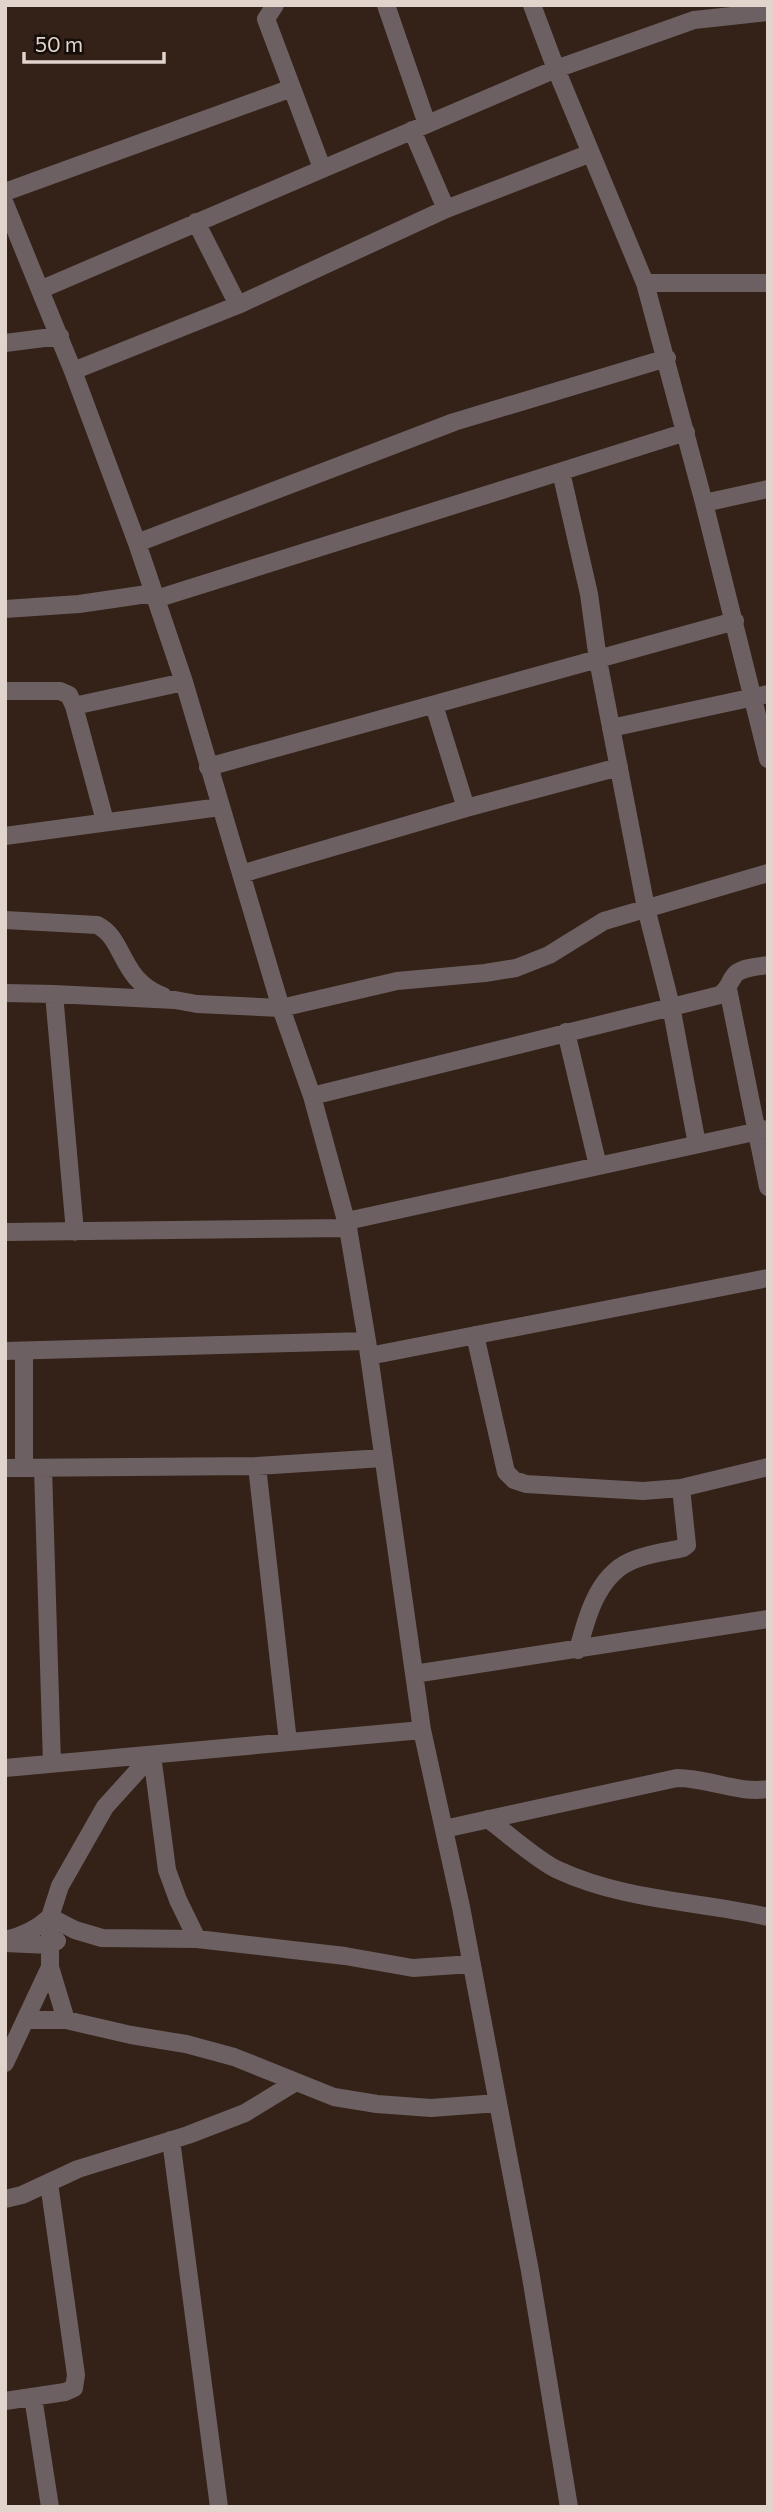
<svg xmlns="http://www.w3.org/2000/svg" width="773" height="2512" font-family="Commissioner,sans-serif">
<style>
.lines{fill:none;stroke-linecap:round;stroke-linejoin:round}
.minor{stroke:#6c6062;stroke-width:18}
</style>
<rect width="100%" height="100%" fill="#342218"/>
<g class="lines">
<!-- minor -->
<path class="minor" d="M275 5 266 19 322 168
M386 5 427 124
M532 5 556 69 645 283 704 503 768 759
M412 130 446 209
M5 192 292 88
M5 204 73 371 137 543 184 682 281 1008 312 1096 348 1228 367 1341 422 1730 461 1907 498 2103 530 2271 569 2507
M196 222 238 305
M645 283H768
M42 289 556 69 694 20 768 12 767 5
M5 343 60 336
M73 371 238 305 446 209 591 153
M561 472 589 594 598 660 646 908 671 1006 697 1144
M704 503 768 489
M137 543 454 422 667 358
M156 599 686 432
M5 609 79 604 154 593
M5 691H60L69 695 74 706 105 821
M434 705 466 808
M74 706 184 682
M611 728 768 694
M208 767 735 621
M5 836 220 807
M241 874 466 808 619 767
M5 920 97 925C125 938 120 981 163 996
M728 989 768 1187
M5 993 54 994 175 1000 197 1004 281 1008 397 981 485 973 516 968 549 955 604 921 768 873
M54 994 75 1232
M566 1032 598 1166
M312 1096 720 995C729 989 728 984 734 976 740 967 758 967 768 965
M347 1221 768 1129
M5 1232 348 1228
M475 1335 506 1472 514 1480 526 1484 643 1491 681 1488 768 1467
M5 1351 367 1341
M24 1353V1468
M369 1356 768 1278
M257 1466 288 1742
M5 1468 257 1466 383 1458
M43 1468 52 1764
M578 1650C586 1619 597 1577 629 1562 644 1554 666 1552 683 1548L687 1545 681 1488
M414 1674 768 1619
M152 1755 167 1870 178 1900 197 1939
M5 1768 422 1730
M488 1819C507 1833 538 1861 558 1870 625 1901 697 1901 768 1917
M444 1829 677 1778C708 1778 739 1794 768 1789
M50 1917 75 1930 102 1938 197 1939 345 1956 413 1968 472 1964
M5 1940C23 1936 37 1929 50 1917
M5 1943 50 1945 57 1941
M25 2020H66L131 2035 186 2044 234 2057 334 2097 377 2104 431 2108 498 2103
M66 2020 50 1967V1917L60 1886 105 1807 152 1755
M5 2063 50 1967
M171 2140 219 2507
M5 2199 22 2195 78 2169 188 2135 245 2113 294 2083
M33 2397 50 2507
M5 2401 65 2392 74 2388 76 2375 49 2183"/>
</g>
<!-- border -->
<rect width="773" height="2512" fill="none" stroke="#e0d4cd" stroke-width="14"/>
<!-- scale -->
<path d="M24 52v10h140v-10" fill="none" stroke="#e0d4cd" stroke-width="3.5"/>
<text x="35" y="52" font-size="21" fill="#e0d4cd" stroke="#160e09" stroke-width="5" paint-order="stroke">50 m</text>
</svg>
